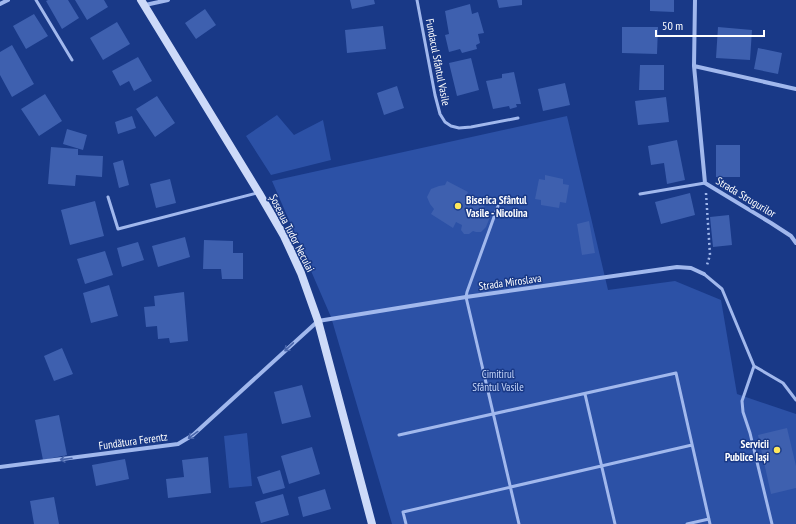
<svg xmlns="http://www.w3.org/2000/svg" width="796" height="524" font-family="'PT Sans Narrow',sans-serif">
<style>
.green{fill:#2c51a6}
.building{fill:#3e60af}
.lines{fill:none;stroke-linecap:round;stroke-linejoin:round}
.path{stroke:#a1b8ed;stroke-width:2.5;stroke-dasharray:2 3;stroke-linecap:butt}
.lane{stroke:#a1b8ed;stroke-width:3}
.street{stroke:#a1b8ed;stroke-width:4}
.secondary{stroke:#cddaf9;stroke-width:8}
.oneway{stroke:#4965ab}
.poi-dot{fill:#ffe85c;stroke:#193987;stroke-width:1.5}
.labels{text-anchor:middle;stroke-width:3;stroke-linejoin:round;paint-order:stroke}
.street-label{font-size:11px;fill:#fff;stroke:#193987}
.poi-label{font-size:11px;font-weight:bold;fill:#fff;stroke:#193987;text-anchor:start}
.park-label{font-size:11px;fill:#c6d6f9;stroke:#193987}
</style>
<rect width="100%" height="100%" fill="#193987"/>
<!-- green -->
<path class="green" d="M277 115 294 135 323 120 331 160 271 175 246 136Z
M567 116 608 290 675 281 721 300 737 394 796 414V524H392L331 317 272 181Z
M247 433 252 486 229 488 224 436Z"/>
<!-- building -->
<path class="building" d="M48 0H68L79 18 62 29 46 1Z
M75 0H104L108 7 87 20Z
M350 0H374L375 4 352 9Z
M497 0H522V5L499 8Z
M650 0H674V12L650 11Z
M470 4 472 14 478 12 484 33 478 34 480 43 476 45 477 49 462 53 460 49 449 52 445 35 449 34 445 11Z
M205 9 216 25 196 39 185 23Z
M34 14 48 36 26 49 13 26Z
M117 22 130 44 103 60 90 38Z
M383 26 386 49 347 53 345 30Z
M622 27H658L657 54 622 53Z
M718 27 752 30 750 60 716 58Z
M12 45 34 84 12 97 0 75V52Z
M758 48 782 53 778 74 754 69Z
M138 57 152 81 134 91 129 81 120 86 112 71Z
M471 58 479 90 457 96 449 63Z
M640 65H664V90H639Z
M514 72 521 104H516L517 107 510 109 509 106 493 109 486 81 502 78V74Z
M565 83 570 105 543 111 538 89Z
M397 86 404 108 384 115 377 93Z
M45 94 62 121 39 136 21 109Z
M157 96 175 123 155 137 136 109Z
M666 97 669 122 638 125 635 101Z
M132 116 136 128 118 134 115 122Z
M67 129 87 135 83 150 63 144Z
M677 140 685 180 667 184 664 163 651 165 648 146Z
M716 145H740V177H716Z
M51 147 78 149V155L103 156 102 177 76 175 75 186 48 184Z
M123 160 129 185 119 188 113 163Z
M545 175 563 179V184L569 185 566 203 560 202 559 208 541 205V200L535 199 539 179 545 180Z
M170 179 176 203 156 208 150 184Z
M447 181 468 192 466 197 473 201 476 198 482 200 485 204 484 208 487 210 490 217 486 227 481 232H476L473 231 469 234H464L461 230 462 225 456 222 453 228 431 214 434 209 430 204 427 197 431 189 439 186 445 185Z
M690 193 695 215 661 224 655 202Z
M95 201 104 236 70 245 61 210Z
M729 215 732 245 713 247 710 217Z
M589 221 595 253 582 255 577 224Z
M185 237 190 257 158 267 152 246Z
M204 240 233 241V253H243V279H222L221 269H203Z
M138 242 144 260 122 267 117 248Z
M105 251 113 275 85 284 77 259Z
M109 285 118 316 91 323 83 293Z
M184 292 188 341 170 343 169 338 158 339 157 326 146 327 144 307 155 306 154 296Z
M62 348 73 374 54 381 44 356Z
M302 385 311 417 282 424 274 392Z
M59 415 67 455 43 460 35 420Z
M787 428 796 466V488L771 494 758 435Z
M312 447 320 474 289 484 281 456Z
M208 457 211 493 168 498 166 479 184 477 182 460Z
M125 459 129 479 96 486 92 465Z
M280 470 285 488 263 494 257 477Z
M325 489 331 509 303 517 298 497Z
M283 494 289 515 261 523 255 502Z
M54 497 59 524H34L30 501Z"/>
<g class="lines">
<!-- path -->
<path class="path" d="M706 193 710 255 707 265"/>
<!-- lane -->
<path class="lane" d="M36 0 72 60
M417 0 435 95 440 114 445 122 451 126 459 128 471 127 518 118
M640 194 705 183
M108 197 118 229 257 193
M498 206 467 292 466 297 519 524
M704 274 722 289 754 366 783 383 796 400
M754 366 742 401 743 412 750 433 772 524
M585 394 615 524
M399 435 676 373 710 524
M406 524 403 512 692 445
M687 524 709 519"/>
<!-- street -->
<path class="street" d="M695 0 694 66 705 183 771 223 791 236 796 243
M0 4 8 0
M145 5 168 0
M694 66 796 89
M0 467 178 444 193 435 318 321 466 297 677 267 691 268 704 274"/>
<!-- secondary -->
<path class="secondary" d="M141 0 259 193 284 236 301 273 318 321 372 524"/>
</g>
<!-- one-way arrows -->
<defs><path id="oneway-shaft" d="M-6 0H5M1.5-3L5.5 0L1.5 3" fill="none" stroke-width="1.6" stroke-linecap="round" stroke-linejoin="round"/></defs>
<g class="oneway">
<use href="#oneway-shaft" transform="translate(289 347) rotate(137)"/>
<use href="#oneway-shaft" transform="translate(193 435) rotate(144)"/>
<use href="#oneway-shaft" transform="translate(66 459) rotate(173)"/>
</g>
<!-- markers -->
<g class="poi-dot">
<circle cx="458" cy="206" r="4"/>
<circle cx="777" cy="450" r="4"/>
</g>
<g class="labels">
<!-- street labels -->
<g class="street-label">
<text transform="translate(438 62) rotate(79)" y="4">Fundacul Sfântul Vasile</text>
<text transform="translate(746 197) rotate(31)" y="4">Strada Strugurilor</text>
<text transform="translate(292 233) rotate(63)" y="4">Șoseaua Tudor Neculai</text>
<text transform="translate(510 282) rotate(-8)" y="4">Strada Miroslava</text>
<text transform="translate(133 441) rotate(-8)" y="4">Fundătura Ferentz</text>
</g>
<!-- poi labels -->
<g class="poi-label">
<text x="466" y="204">Biserica Sfântul<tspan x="466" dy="13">Vasile - Nicolina</tspan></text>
<text x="769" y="448" text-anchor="end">Servicii<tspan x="769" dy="13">Publice Iași</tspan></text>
</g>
<!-- park labels -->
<g class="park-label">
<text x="498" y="378">Cimitirul<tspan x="498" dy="13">Sfântul Vasile</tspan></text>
</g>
</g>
<!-- scale -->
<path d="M656 30v6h108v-6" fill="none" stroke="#ffffff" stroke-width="2"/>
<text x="662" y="30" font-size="12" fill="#ffffff" stroke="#193987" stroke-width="3" paint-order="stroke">50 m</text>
</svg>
